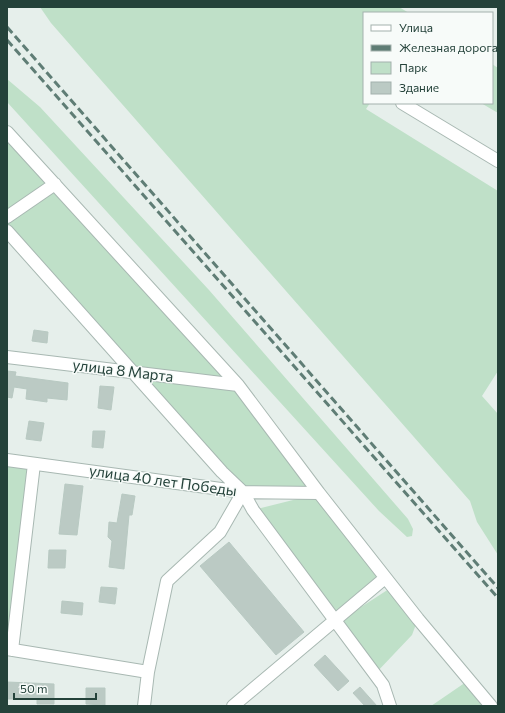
<svg xmlns="http://www.w3.org/2000/svg" width="505" height="713" font-family="Commissioner,sans-serif">
<style>
.green{fill:#bfe0c8}
.building{fill:#bbcac4;stroke:#b8c9c2}
.lines{fill:none;stroke-linecap:round;stroke-linejoin:round}
.minor-casing{stroke:#a8b8b2;stroke-width:14}
.minor{stroke:#fff;stroke-width:12}
.rail{stroke:#5f7d75;stroke-width:3;stroke-dasharray:8 4;stroke-linecap:butt}
.labels{text-anchor:middle;stroke-width:3;stroke-linejoin:round;paint-order:stroke}
.street-label{font-size:15px;fill:#24423a;stroke:#f7fbf9}
</style>
<rect width="100%" height="100%" fill="#e6efeb"/>
<!-- green -->
<path class="green" d="M40 7H399L409 13H364V103H370L366 109 498 191V371L482 396 498 414V555L477 522 470 501 51 23Z
M492 64 498 68V113L481 103H492Z
M7 79 40 107 209 290 408 519 413 529 412 536 407 537 379 511 7 102Z
M7 132 238 385 381 573 332 614 253 510 317 494 243 492 7 231Z
M7 460 34 464 7 649Z
M392 587 418 619 412 635 375 674 338 622Z
M469 680 491 706H431Z"/>
<!-- building -->
<path class="building" d="M34 330 48 332 47 343 32 341Z
M7 371 16 372 15 376 68 383 67 400 47 398V402L26 399 27 389 14 387 12 398 7 397Z
M100 386 114 387 111 410 98 408Z
M29 421 44 423 41 441 26 439Z
M93 431H105L103 448 92 447Z
M65 484 83 486 77 535 59 534Z
M122 494 135 496 132 515H129L124 569 109 567 112 541 108 537 109 522 117 523Z
M229 542 304 632 276 655 200 566Z
M49 550H66L65 568H48Z
M101 587 117 588 115 604 99 602Z
M62 601 83 603 82 615 61 613Z
M325 655 349 681 338 691 314 665Z
M7 682 54 684V704H37V699H7Z
M360 687 377 706H365L353 693Z
M86 688H105V705L86 704Z"/>
<g class="lines">
<!-- minor casing -->
<g class="minor-casing">
<path id="minor" d="M402 103 498 161
M7 132 238 385 319 493 418 619 491 706
M7 217 55 184
M7 231 222 472 243 492 253 510 383 685 390 706
M7 357 238 385
M7 460 243 492 319 493
M7 649 148 672
M12 650 34 464
M144 706 148 672 167 581 220 532 243 492
M233 706 385 578"/>
</g>
<!-- minor -->
<use href="#minor" class="minor"/>
<!-- rail -->
<path class="rail" d="M7 27 498 588
M7 40 498 598"/>
</g>
<g class="labels">
<!-- street labels -->
<g class="street-label">
<text transform="translate(123 371) rotate(7)" y="5">улица 8 Марта</text>
<text transform="translate(163 481) rotate(8)" y="5">улица 40 лет Победы</text>
</g>
</g>
<!-- border -->
<rect width="505" height="713" fill="none" stroke="#24423a" stroke-width="16"/>
<!-- legend -->
<rect x="363" y="12" width="130" height="92" fill="#f7fbf9" stroke="#a3b1ad"/>
<rect x="371" y="25" width="20" height="6" fill="#ffffff" stroke="#a3b1ad"/>
<text x="399" y="32" font-size="12" fill="#24423a">Улица</text>
<rect x="371" y="45" width="20" height="6" fill="#5f7d75" stroke="#a3b1ad"/>
<text x="399" y="52" font-size="12" fill="#24423a">Железная дорога</text>
<rect x="371" y="62" width="20" height="12" fill="#bfe0c8" stroke="#a3b1ad"/>
<text x="399" y="72" font-size="12" fill="#24423a">Парк</text>
<rect x="371" y="82" width="20" height="12" fill="#bbcac4" stroke="#a3b1ad"/>
<text x="399" y="92" font-size="12" fill="#24423a">Здание</text>
<!-- scale -->
<path d="M14 693v6h82v-6" fill="none" stroke="#24423a" stroke-width="2"/>
<text x="20" y="693" font-size="12" fill="#24423a" stroke="#f7fbf9" stroke-width="3" paint-order="stroke">50 m</text>
</svg>
